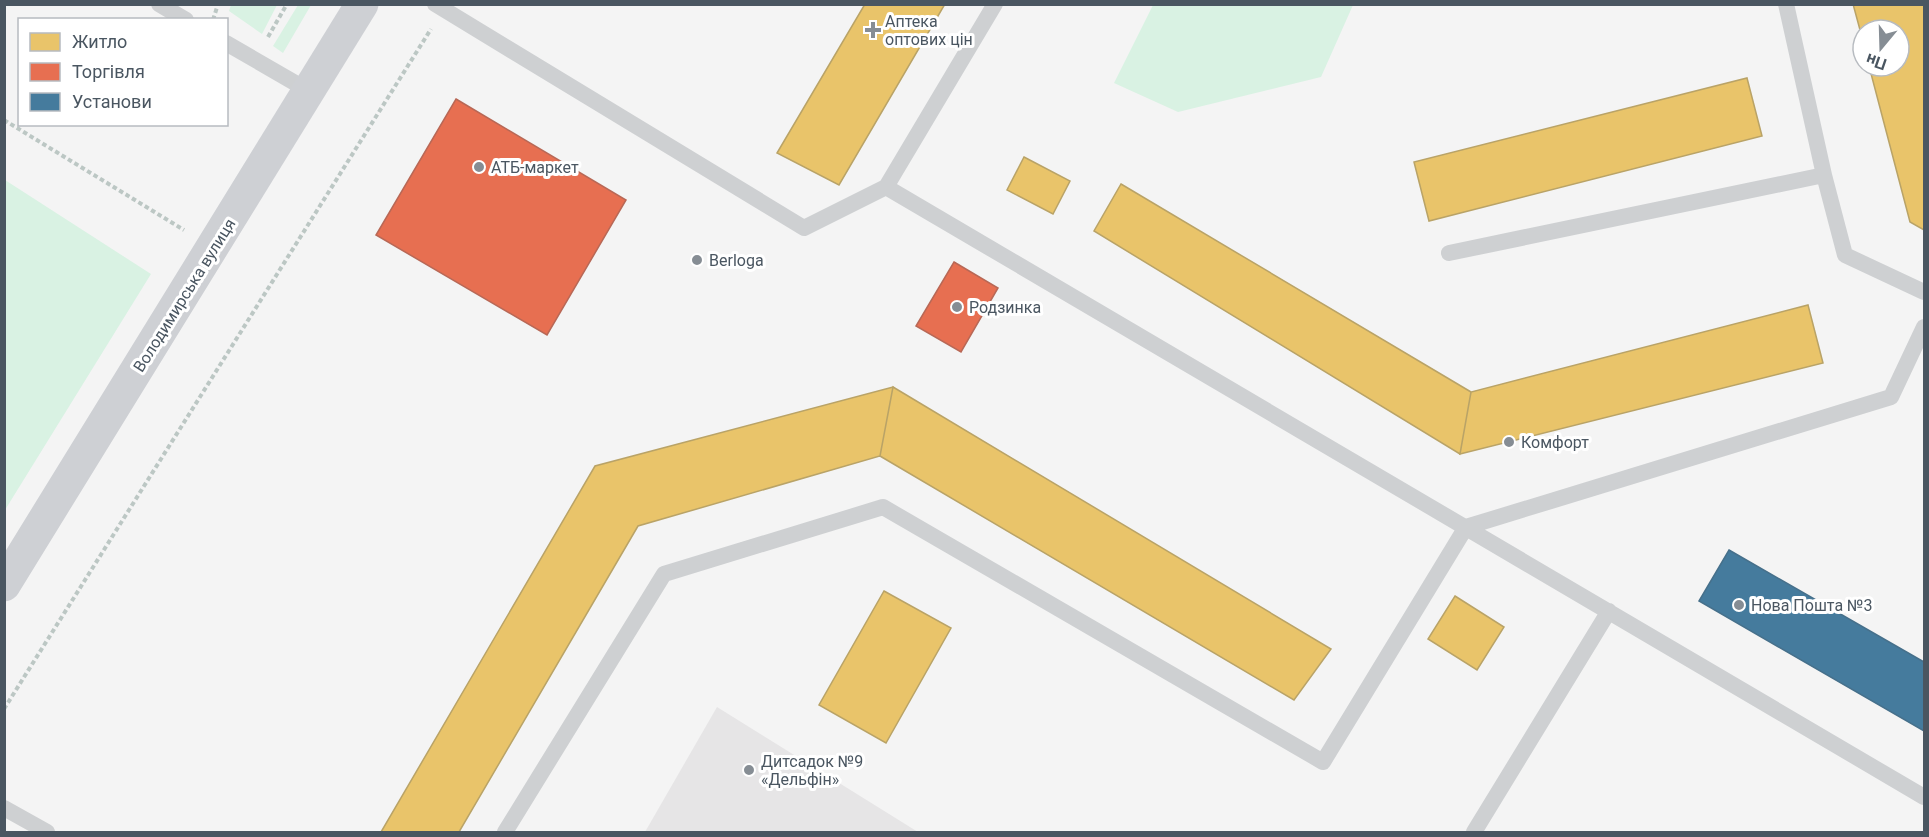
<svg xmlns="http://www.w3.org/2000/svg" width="1929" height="837" font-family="Roboto,sans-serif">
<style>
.education{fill:#e6e5e6}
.green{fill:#d9f2e3}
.homes{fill:#e9c46a;stroke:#b9a367;stroke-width:1.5}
.shops{fill:#e76f51;stroke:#b86856;stroke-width:1.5}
.public{fill:#457b9d;stroke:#46708b;stroke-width:1.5}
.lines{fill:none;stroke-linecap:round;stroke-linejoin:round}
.path{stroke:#bcc7c4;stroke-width:4;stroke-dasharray:4.5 3;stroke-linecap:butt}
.lane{stroke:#ced0d2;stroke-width:16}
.secondary{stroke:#ced0d4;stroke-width:33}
.poi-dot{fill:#868d94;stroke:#fff;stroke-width:2}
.labels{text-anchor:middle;stroke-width:6;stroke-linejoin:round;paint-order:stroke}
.poi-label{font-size:16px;fill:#4a5661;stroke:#fff;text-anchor:start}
.street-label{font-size:16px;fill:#4a5661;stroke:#fff}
</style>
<rect width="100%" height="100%" fill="#f4f4f4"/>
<!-- education -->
<path class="education" d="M717 707 918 832H645Z"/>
<!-- green -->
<path class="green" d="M231 5V4L277 5 262 34 229 11Z
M298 5H311L283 53 273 46Z
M1153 5V4L1353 5 1321 77 1178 112 1114 83Z
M5 180 151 274 5 510Z"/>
<!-- homes -->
<path class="homes" d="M865 4H945L839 185 777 153Z
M1853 4H1924V230L1910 222 1869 66H1899V30H1863V41Z
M1747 78 1762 136 1429 221 1414 162Z
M1024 157 1070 181 1053 214 1007 190Z
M1121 184 1471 392 1460 454 1094 231Z
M1808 305 1823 363 1460 454 1471 392Z
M893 387 880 456 638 526 459 832H381L595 466Z
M893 387 1331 649 1294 700 880 456Z
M884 591 951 628 886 743 819 705Z
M1455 596 1504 627 1477 670 1428 639Z"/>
<!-- shops -->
<path class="shops" d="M456 99 626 200 547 335 376 235Z
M954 262 998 288 961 352 916 326Z"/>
<!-- public -->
<path class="public" d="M1729 550 1924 662V731L1699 601Z"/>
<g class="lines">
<!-- path -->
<path class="path" d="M213 20 218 4
M268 37 287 4
M4 120 184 230
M4 709 431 29"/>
<!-- lane -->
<path class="lane" d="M159 4 186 20
M435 4 804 228 886 187 1924 797
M1786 4 1824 175 1845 255 1924 292
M226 43 309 91
M886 187 995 4
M1449 253 1824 175
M4 808 47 832
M505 832 664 574 883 507 1323 762 1466 527 1891 397 1924 327
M1474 832 1609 611"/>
<!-- secondary -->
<path class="secondary" d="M4 585 362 4"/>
</g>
<!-- markers -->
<g class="poi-dot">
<path d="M870 21h6v6h6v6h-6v6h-6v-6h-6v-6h6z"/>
<circle cx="479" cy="167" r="6"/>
<circle cx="697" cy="260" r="6"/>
<circle cx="957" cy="307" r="6"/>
<circle cx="1509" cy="442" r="6"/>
<circle cx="1739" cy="605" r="6"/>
<circle cx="749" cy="770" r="6"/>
</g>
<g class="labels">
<!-- poi labels -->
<g class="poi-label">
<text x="885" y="27">Аптека<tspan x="885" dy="18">оптових цін</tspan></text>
<text x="491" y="173">АТБ-маркет</text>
<text x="709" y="266">Berloga</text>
<text x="969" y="313">Родзинка</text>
<text x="1521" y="448">Комфорт</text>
<text x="1751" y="611">Нова Пошта №3</text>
<text x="761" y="767">Дитсадок №9<tspan x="761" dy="18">«Дельфiн»</tspan></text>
</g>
<!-- street labels -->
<g class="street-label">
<text transform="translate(184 295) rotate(-58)" y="6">Володимирська вулиця</text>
</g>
</g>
<!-- border -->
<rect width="1929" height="837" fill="none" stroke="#4a5661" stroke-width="12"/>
<!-- legend -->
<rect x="18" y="18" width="210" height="108" fill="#ffffff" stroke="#b7bbc0" stroke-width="1.5"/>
<rect x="30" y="33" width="30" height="18" fill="#e9c46a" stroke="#b7bbc0" stroke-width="1.5"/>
<text x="72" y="48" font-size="18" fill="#4a5661">Житло</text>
<rect x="30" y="63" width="30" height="18" fill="#e76f51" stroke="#b7bbc0" stroke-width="1.5"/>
<text x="72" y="78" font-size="18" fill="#4a5661">Торгівля</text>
<rect x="30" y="93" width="30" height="18" fill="#457b9d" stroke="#b7bbc0" stroke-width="1.5"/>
<text x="72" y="108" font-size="18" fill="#4a5661">Установи</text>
<!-- north arrow -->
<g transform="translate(1881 48) rotate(199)"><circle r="28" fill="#ffffff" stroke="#b7bbc0" stroke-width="1.5"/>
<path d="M0-4.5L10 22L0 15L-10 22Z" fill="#868d94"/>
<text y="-9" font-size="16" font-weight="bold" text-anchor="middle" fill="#4a5661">Пн</text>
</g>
</svg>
